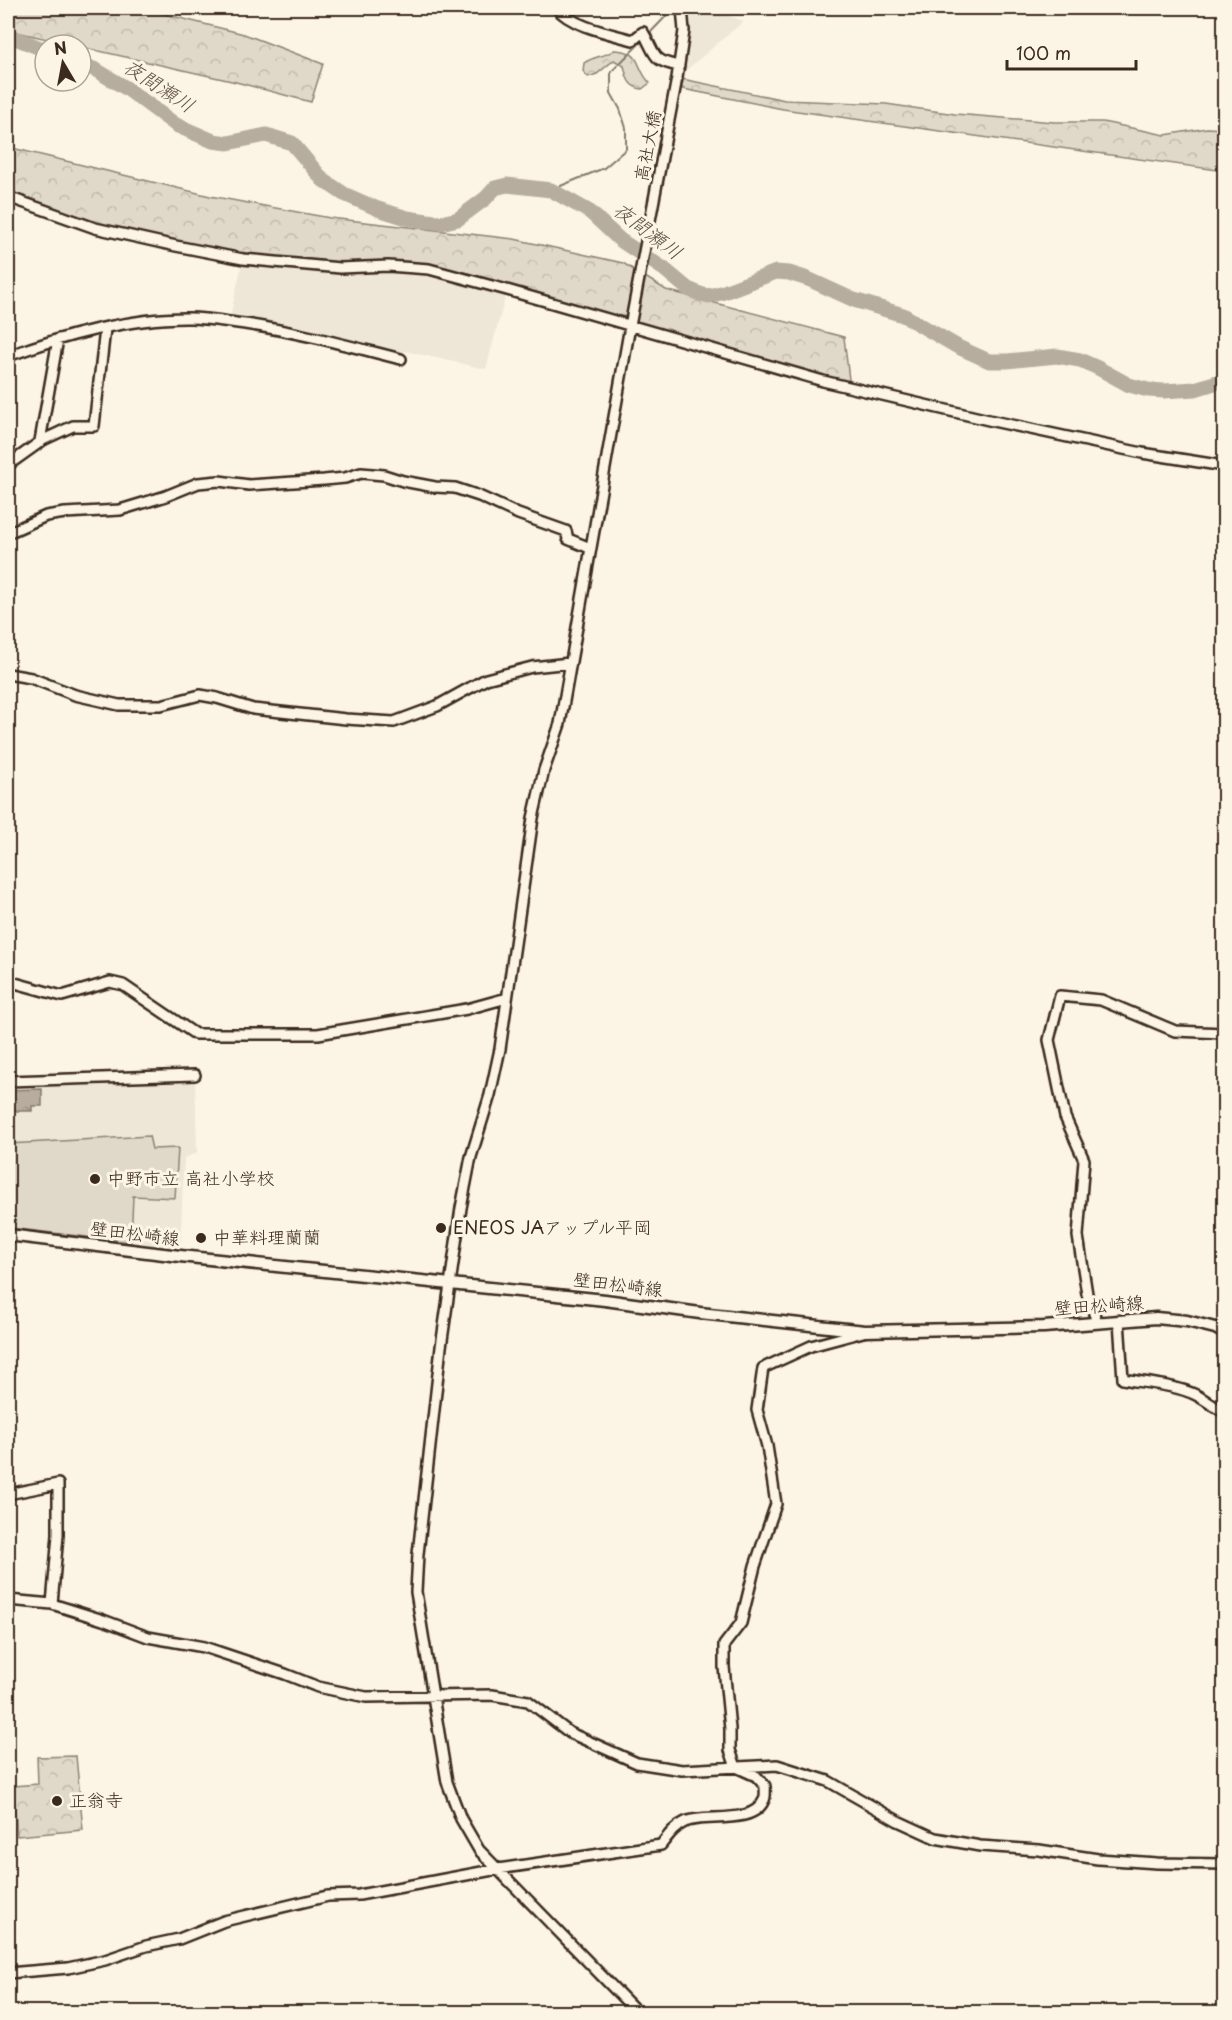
<svg xmlns="http://www.w3.org/2000/svg" width="1232" height="2020" font-family="'Playpen Sans','Klee One',sans-serif">
<style>
.built{fill:#eee6d6}
.forest{fill:url(#forest-crowns);stroke:#8e8173;stroke-width:1.5}
.garden{fill:#e0d8c8;stroke:#8e8173;stroke-width:1.5}
.water{fill:url(#water-ripples);stroke:#85796b;stroke-width:1.5}
.lines{fill:none;stroke-linecap:round;stroke-linejoin:round}
.stream{stroke:#85796b;stroke-width:2}
.river{stroke:#b7ad9e;stroke-width:15}
.minor-casing{stroke:#3b2a1e;stroke-width:14}
.major-casing{stroke:#3b2a1e;stroke-width:15}
.minor{stroke:#fcf5e5;stroke-width:9}
.major{stroke:#fcf5e5;stroke-width:10}
.poi-dot{fill:#3b2a1e;stroke:#fcf5e5;stroke-width:2}
.labels{text-anchor:middle;stroke-width:6;stroke-linejoin:round;paint-order:stroke}
.street-label{font-size:18px;fill:#3b2a1e;stroke:#fcf5e5}
.poi-label{font-size:18px;fill:#3b2a1e;stroke:#fcf5e5;text-anchor:start}
.water-label{font-size:20px;font-style:italic;fill:#605144;stroke:#fcf5e5}
</style>
<defs>
<pattern id="forest-crowns" width="20" height="18" patternUnits="userSpaceOnUse" patternTransform="scale(1.5)"><rect width="20" height="18" fill="#e0d8c8"/><path d="M2 6a3 3 0 1 1 6 0M12 15a3 3 0 1 1 6 0" fill="none" stroke="#c1baab"/></pattern>
<pattern id="water-ripples" width="26" height="14" patternUnits="userSpaceOnUse" patternTransform="scale(1.5)"><rect width="26" height="14" fill="#b7ad9e"/><path d="M2 4q2-2 4 0t4 0M15 11q2-2 4 0t4 0" fill="none" stroke="#968d80"/></pattern>
</defs>
<rect width="100%" height="100%" fill="#fcf5e5"/>
<filter id="ink" filterUnits="userSpaceOnUse"><feTurbulence type="fractalNoise" baseFrequency=".0167" numOctaves="2"/><feDisplacementMap in="SourceGraphic" scale="12" xChannelSelector="R" yChannelSelector="G"/><feConvolveMatrix kernelMatrix="1 2 1 2 8 2 1 2 1" color-interpolation-filters="sRGB"/></filter>
<g filter="url(#ink)">
<!-- built -->
<path class="built" d="M682 8H705L744 21 677 78Z
M243 259 429 269 507 290 486 369 405 351 401 359 229 322Z
M195 1075 197 1153 184 1158 180 1256 8 1235V1081Z"/>
<!-- forest -->
<path class="forest" d="M8 8H140L244 34 323 64 311 102 236 82 81 47V45H73L8 30Z
M614 50C644 51 634 67 650 83L642 89C628 87 627 78 624 66L614 60 597 74 588 77 583 71 584 63C594 56 605 57 614 50Z
M677 78 785 100 886 104 955 114 1054 122H1103L1165 135 1207 128 1224 129V171L783 109 683 89Z
M8 147 210 196 330 218 514 239 623 263 666 290 844 337 850 388 429 269 243 259 95 228 8 197Z
M76 1756 83 1830 17 1836 13 1786 38 1784 37 1757Z"/>
<!-- garden -->
<path class="garden" d="M149 1136 152 1149 178 1148 175 1198 133 1196 131 1242 10 1228 8 1144Z"/>
<!-- water -->
<path class="water" d="M42 1089V1106H32V1111H8V1090Z"/>
<g class="lines">
<!-- stream -->
<path class="stream" d="M562 8 589 22
M648 35 673 9
M551 190 604 168 626 149V128L620 109 611 93V72L644 39"/>
<!-- river -->
<path class="river" d="M8 35 45 50
M81 64 96 70 126 88 176 125 213 141 228 143 266 135 292 143 323 180 344 194 378 209 407 218 441 223 458 219 486 198 495 188 507 185 551 190 590 212 620 240 664 269 688 289 700 294 709 296 724 292 776 272 789 273 808 279 854 300 903 315 958 347 989 361H1007L1057 356 1080 360 1098 368 1129 385 1148 390 1164 391 1195 389 1224 380"/>
<!-- minor casing -->
<g class="minor-casing">
<path id="minor" d="M557 8C570 26 612 34 633 40L643 32C656 54 651 61 679 66
M8 197 95 228 176 246 243 259 340 268 388 266 429 269 507 290 823 381 993 421 1142 453 1224 466
M8 356C62 336 132 317 190 318 208 318 227 322 245 324 298 332 349 346 401 359
M40 441 58 339
M8 465 43 440 73 426H94L105 329
M8 533 46 516 65 513 120 510 166 496 198 483 219 481 249 485 324 480 345 478 361 473 384 475 403 481 435 487 455 488 479 496 518 514 566 531 568 539 590 548
M8 674 31 678 75 695 119 705H161L200 695 217 698 253 709 346 719 394 722 437 706 486 679 532 667 570 663
M8 981 62 996 110 982 123 985 195 1034H318L467 1009 507 998
M8 1081 195 1075
M1119 1321 1123 1379C1146 1383 1176 1385 1196 1395 1206 1400 1214 1407 1224 1412
M1097 1322 1087 1294 1078 1236 1084 1160 1065 1117 1049 1040 1060 996 1101 1000 1175 1031 1224 1033
M8 1494 58 1484V1535L52 1604
M8 1600 52 1604 103 1620 148 1637 204 1647 285 1674 318 1687 366 1697 492 1695 528 1701 570 1733 637 1763 682 1770 777 1765 828 1781 898 1821 935 1838 980 1846 1039 1850 1098 1859 1157 1863 1224 1864
M8 1973 68 1968 105 1960 146 1946 179 1939 224 1921 328 1896 359 1895 498 1869 661 1845C668 1836 674 1827 685 1822 705 1813 753 1826 764 1800 766 1797 765 1790 765 1786L756 1776 736 1767 730 1750V1729L724 1667V1645L741 1623 755 1566 776 1504 767 1446 757 1410 763 1368 811 1346 863 1332
M637 2012 479 1850 461 1819 447 1782 416 1592 418 1554 441 1347 461 1208 471 1157 490 1095 500 1049 533 818 544 770 560 724 630 326 677 78 684 31 682 8"/>
</g>
<!-- major casing -->
<g class="major-casing">
<path id="major" d="M8 1235 180 1256 605 1300 700 1313 865 1331 1044 1327 1156 1318 1187 1321 1215 1328 1224 1333"/>
</g>
<!-- minor -->
<use href="#minor" class="minor"/>
<!-- major -->
<use href="#major" class="major"/>
</g>
</g>
<!-- markers -->
<g class="poi-dot">
<circle cx="95" cy="1179" r="6"/>
<circle cx="441" cy="1228" r="6"/>
<circle cx="201" cy="1238" r="6"/>
<circle cx="57" cy="1801" r="6"/>
</g>
<g class="labels">
<!-- street labels -->
<g class="street-label">
<text transform="translate(648 146) rotate(-79)" y="6">高社大橋</text>
<text transform="translate(135 1234) rotate(7)" y="6">壁田松崎線</text>
<text transform="translate(618 1285) rotate(7)" y="6">壁田松崎線</text>
<text transform="translate(1099 1306) rotate(-4)" y="6">壁田松崎線</text>
</g>
<!-- poi labels -->
<g class="poi-label">
<text x="107" y="1185">中野市立 高社小学校</text>
<text x="453" y="1234">ENEOS JAアップル平岡</text>
<text x="213" y="1244">中華料理蘭蘭</text>
<text x="69" y="1807">正翁寺</text>
</g>
<!-- water labels -->
<g class="water-label">
<text transform="translate(159 86) rotate(33)" y="7">夜間瀬川</text>
<text transform="translate(648 231) rotate(37)" y="7">夜間瀬川</text>
</g>
</g>
<!-- margin -->
<rect width="1232" height="2020" fill="none" stroke="#fcf5e5" stroke-width="30"/>
<rect x="15" y="15" width="1202" height="1990" fill="none" stroke="#3b2a1e" stroke-width="2" filter="url(#ink)"/>
<!-- north arrow -->
<g transform="translate(63 63) rotate(350)"><circle r="28" fill="#fcf5e5" stroke="#afa495" stroke-width="1.5"/>
<path d="M0-4.5L10 22L0 15L-10 22Z" fill="#3b2a1e"/>
<text y="-9" font-size="16" font-weight="bold" text-anchor="middle" fill="#3b2a1e">N</text>
</g>
<!-- scale -->
<path d="M1007 60v9h129v-9" fill="none" stroke="#3b2a1e" stroke-width="3"/>
<text x="1016" y="60" font-size="18" fill="#3b2a1e" stroke="#fcf5e5" stroke-width="4.5" paint-order="stroke">100 m</text>
</svg>
